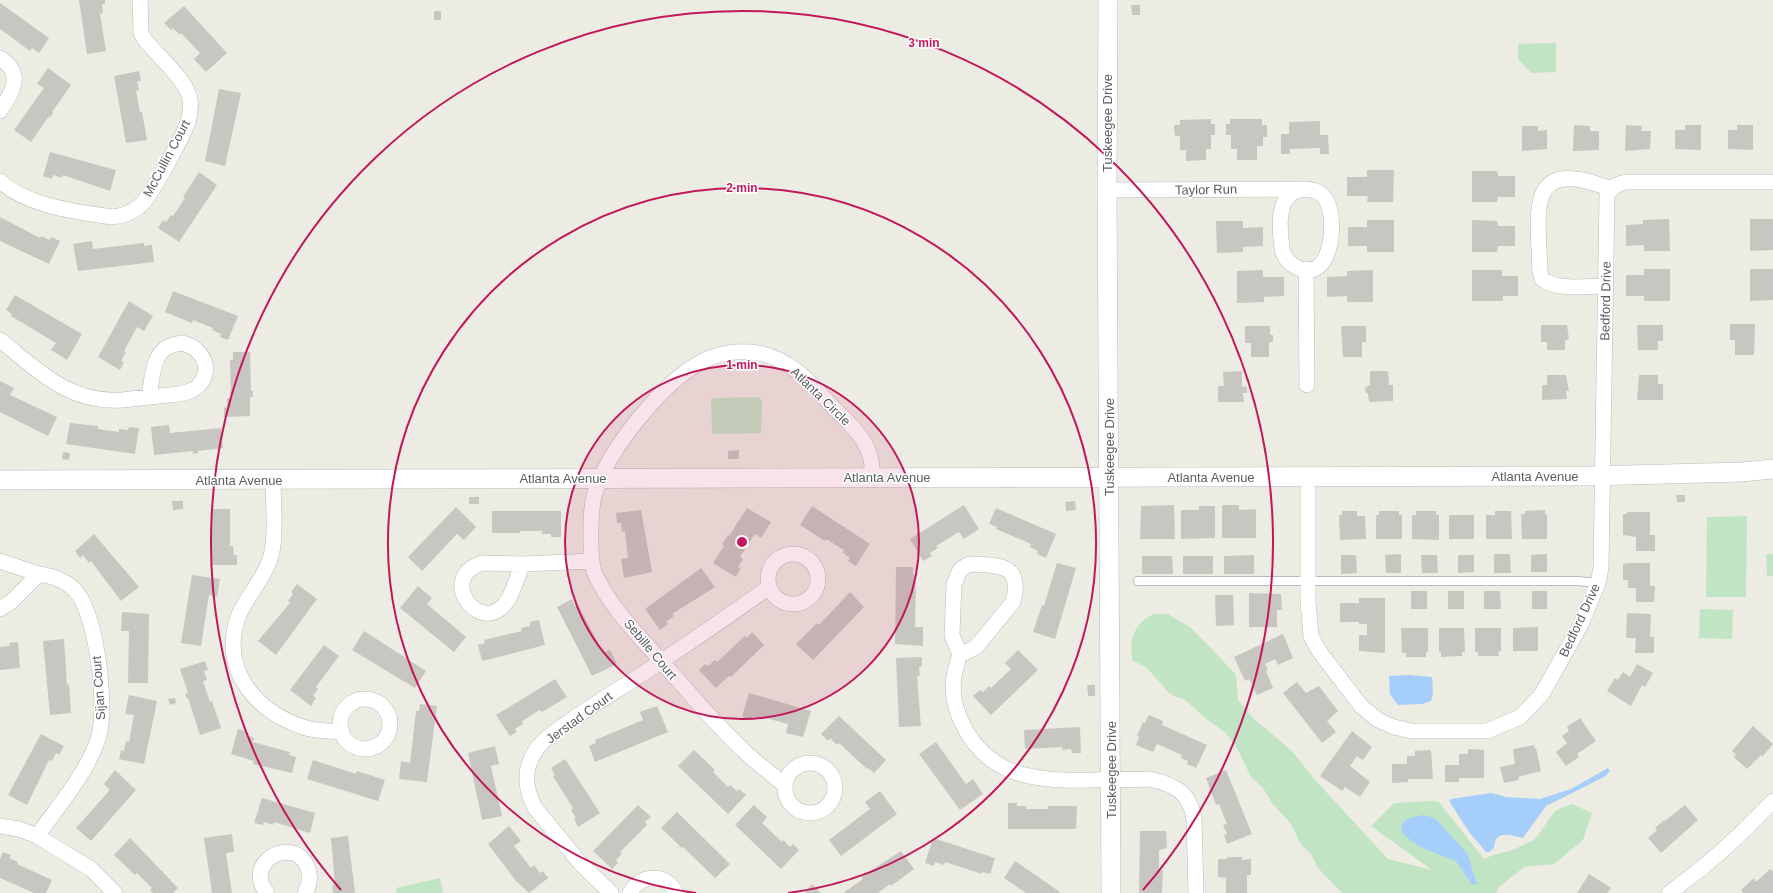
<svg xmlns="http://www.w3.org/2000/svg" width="1773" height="893" font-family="Arial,sans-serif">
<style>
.green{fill:#c1e4c4}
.water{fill:#a6cefa}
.building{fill:#c8c6c0}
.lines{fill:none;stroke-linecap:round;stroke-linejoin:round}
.service-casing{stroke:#b8babf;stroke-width:10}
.minor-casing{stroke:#b8babf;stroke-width:16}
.tertiary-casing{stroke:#b8babf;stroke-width:20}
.service{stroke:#fff;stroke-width:8}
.minor{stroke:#fff;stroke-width:15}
.tertiary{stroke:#fff;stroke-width:19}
.ring{fill:none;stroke:#c2185b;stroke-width:2}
.labels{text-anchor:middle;stroke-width:3;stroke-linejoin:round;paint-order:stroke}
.street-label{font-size:13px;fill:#5b5e63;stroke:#fff}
.centre{fill:#c2185b;stroke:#fff;stroke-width:2}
.ring-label{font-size:12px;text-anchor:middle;font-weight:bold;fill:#c2185b;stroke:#fff;stroke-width:3;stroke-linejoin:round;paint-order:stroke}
</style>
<rect width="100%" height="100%" fill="#edece3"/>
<!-- green -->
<path class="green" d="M1556 43V72L1531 73 1518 59V44Z
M759 397 762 401 761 433 713 434 712 430 711 400 713 398Z
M1747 516 1746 597H1706L1707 517Z
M1766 554H1773V576H1767Z
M1700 609 1733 610 1732 639 1699 638Z
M1154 614H1168L1191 628 1212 649 1236 675 1238 700 1253 718 1291 750 1316 781 1388 859 1432 870 1371 826 1394 803 1429 801 1439 802 1484 859 1493 855 1513 850 1535 839 1555 811 1572 804 1592 813 1583 840 1554 864 1524 867 1498 888 1496 893H1342L1318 868 1311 854 1301 845 1291 824 1272 803 1263 788 1251 777 1236 746 1224 731 1210 722 1185 700 1170 694 1146 667 1133 661C1128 640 1134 623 1154 614Z
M440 878 443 893H397L396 888Z"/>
<!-- water -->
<path class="water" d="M1409 675 1432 677 1433 694 1431 701 1422 704 1398 705 1390 694 1389 676Z
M1608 768 1610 771 1604 777 1546 806 1523 838C1510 835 1495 829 1494 848L1489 852H1486L1469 832 1449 801 1451 799 1491 793 1506 797 1540 799 1571 789Z
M1423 815 1435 818 1467 853 1477 884 1472 885 1456 861 1420 847 1404 835 1401 829 1403 822 1410 818Z"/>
<!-- building -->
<path class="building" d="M79 0H105V4H102L103 13 100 14 106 51 87 54Z
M0 3 49 38 39 53 32 48 30 51 0 29Z
M1131 5H1140V15H1132Z
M184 6 227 53 206 72 194 59 200 53 181 33 180 35 173 28 171 30 164 23Z
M434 11H441V20H434Z
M48 68 71 85 52 112 53 113 50 118 49 116 31 142 14 130 44 88 37 84Z
M139 71 141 81H137L139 90 136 91 140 112H142L147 140 126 143 114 76Z
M219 89 241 93 225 166 205 161Z
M1211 119V124H1215V135H1211V149H1206V160L1186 161V150H1180V136H1175L1174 125H1180V120Z
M1230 119H1262V125H1267V137H1263V146H1257V160H1237V149H1231V135H1226V124H1230Z
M1320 121V135H1328L1329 154H1320V148L1290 149V154H1281V134H1289V122Z
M1574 125 1590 126V131H1599V150L1573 151Z
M1626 125 1642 126 1641 131H1651L1650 149 1625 151Z
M1685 125H1701V150L1675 149V130H1685Z
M1737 125H1753V150L1728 149V130H1737Z
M1522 126H1538V131L1547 130V149L1522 151Z
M50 152 116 170 110 191 63 175 62 178 53 175 52 179 43 176Z
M1367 170H1394L1393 202H1367L1368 196H1347V177H1367Z
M1472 171H1497L1498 176H1515V197H1498L1497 202H1472Z
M199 172 217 185 179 242 158 228 163 220 166 222 171 215 173 216 185 198 183 197Z
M0 217 40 238 41 236 50 240 51 237 60 241 49 264 0 241Z
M1669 219 1670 251H1644V245L1626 246V225L1643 224V220Z
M1750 219H1773V250L1750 251Z
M1367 220H1394V252H1367V246H1348V227H1367Z
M1472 220 1497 221 1498 226H1515V246H1498L1497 252H1472Z
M1216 221H1243V228L1263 227V246L1243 247V252L1217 253Z
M92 241 93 249 144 243V246L152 245 154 262 78 271 73 244Z
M1644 269H1670V301H1644V296H1626V275H1644Z
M1750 269H1773V300L1750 301Z
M1263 270V277H1284V296L1264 297V302L1237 303V271Z
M1373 270V302H1347V296L1327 297V277L1347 276V271Z
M1472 270H1502V276H1518V296H1503V301H1472Z
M173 291 238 316 228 340 220 337 221 334 212 330 213 328 193 320 192 323 165 312Z
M15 295 82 334 67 360 51 350 56 343 11 316 12 314 6 310Z
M129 301 153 316 144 331 137 327 124 351 126 352 121 361 124 362 120 370 98 357Z
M1730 324H1755L1754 355H1735V340H1730Z
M1541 325H1567L1569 339 1565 341V350H1547V342H1541Z
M1637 325H1663V341H1658V350H1638Z
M1245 326H1270V335H1273V341L1269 343V357H1251V343H1245Z
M1341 326H1366V342H1362V357H1343Z
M233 352H250L251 391H253V397H250V416L224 417V408L227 407V398H231L230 360H233Z
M1242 371V386L1247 387V393H1243L1244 402H1218V386H1224L1223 372Z
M1370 371H1388L1389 385H1393V401L1369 402 1368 393H1366L1365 388 1370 385Z
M1547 375H1566L1569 391H1566L1567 399 1542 400V385H1547Z
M1639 375H1658V384H1663V400H1637Z
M0 381 14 388 10 395 57 417 48 436 0 412Z
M70 423 98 426V429L119 432V429L128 430 129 427 139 428 135 454 66 444Z
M169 425 170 433 221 428 223 448 198 451V453L193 454V451L154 455 151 427Z
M739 450V459H728V451Z
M63 452 70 453 69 460 62 459Z
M1676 495H1685V502H1677Z
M469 497H479V504H469Z
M172 501H183V509L173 510Z
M1075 501 1076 510 1066 511 1065 502Z
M964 505 979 529 964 539 959 532 936 546 938 548 930 553 932 556 923 561 910 539Z
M1174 505 1175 539H1140L1141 506Z
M1222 505H1239V510L1256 509V538H1222Z
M812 506 870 544 856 566 848 561 850 558 843 553 844 550 826 539 825 541 800 525Z
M1199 506H1215V538L1181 539V510H1199Z
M456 507 476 527 464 540 457 534 422 571 408 557Z
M747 508 771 522 761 538 755 534 740 557 743 559 738 567 741 568 736 577 713 563 724 546 722 544 728 535 729 536Z
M996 508 1056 534 1046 558 1037 554 1038 551 1030 547 1031 544 996 529 997 527 989 524Z
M211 509H230V546H233L234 555H237V565H211Z
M641 510 652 572 624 578 621 559 628 558 625 531 622 532 621 523H617L616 513Z
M1545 510V514H1547V539H1522L1521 514H1525V511Z
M492 511H561V537H551V534H542V531H520V533H492Z
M1342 511H1357V516H1365L1366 539 1340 540 1339 515H1342Z
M1379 511H1399V515H1402V539H1376V515H1379Z
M1416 511H1436V515H1439V540L1412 539V515H1416Z
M1495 511H1511L1512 539H1486V515H1495Z
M1627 512H1650V535H1655V551H1636V537L1623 535V514H1627Z
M1449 515H1474V539H1449Z
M94 534 139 587 121 601 91 561 89 563 83 555 80 558 75 551Z
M1401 554V573H1386L1385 555Z
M1494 554H1510L1511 573H1494Z
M1547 554V572H1531V555Z
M1254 555V574H1224V556Z
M1341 555H1356L1357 573 1341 574Z
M1421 555H1437L1438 573H1422Z
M1458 555H1474V572L1458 573Z
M1142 556H1172L1173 574H1142Z
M1183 556H1213V574H1183Z
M1057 563 1076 568 1055 639 1033 632 1042 605 1044 606Z
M1628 563H1650V586H1655L1654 602H1636V588H1628V580H1623V564Z
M896 567H913V575H916L915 627H923V646L895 644Z
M701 568 715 587 672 614 674 616 666 622 668 624 660 630 645 609Z
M192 575 220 579 217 597 209 595 201 646 181 643Z
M297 584 317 599 276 655 258 641 290 603 288 601 293 594 291 592Z
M418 586 432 598 427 604 466 637 454 652 400 608Z
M1411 591H1427V609H1411Z
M1448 591H1464V609H1448Z
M1484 591H1500L1501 609H1484Z
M1532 591H1547V609H1532Z
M850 592 864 607 813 660 796 644 817 623 819 625Z
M1249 593 1281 594 1282 610H1277V627H1249Z
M1215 595H1233L1234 625 1216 626Z
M1359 598H1385V653L1359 651V635H1367V624H1359V622H1340V603H1359Z
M572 599 575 606 578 605 603 653 610 650 617 664 592 676 557 607Z
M122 612 149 614 148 683H128L129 631H121Z
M1627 613 1651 614 1650 637H1654V653H1635L1636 638H1626Z
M539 620 545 645 482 661 478 645 485 643 484 640 522 631 521 628 530 626V622Z
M1538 627V651H1513V628Z
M1401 628H1428V652H1426V657H1406V653H1402Z
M1439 628H1464L1465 652H1462V656L1441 657V652H1439Z
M1475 628H1501V651L1498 652 1499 656H1478V652H1475Z
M364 631 426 671 415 688 352 650Z
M752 632 764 645 731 677 729 676 716 688 699 670 705 664 708 666 715 660 717 662 745 636 747 638Z
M1283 634 1293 658 1278 665 1275 659 1265 664 1268 670 1266 671 1273 688 1257 695 1249 679 1245 681 1234 657Z
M64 639 67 685 69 684 71 713 50 715 43 641Z
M18 642 20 668 0 670V647L10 646 9 643Z
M324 645 339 656 316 687 318 689 313 696 316 698 311 706 290 690Z
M1018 650 1038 670 991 715 973 696 980 690 983 692 989 686 991 688 1011 669 1005 663Z
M922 657V666L919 667 920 676H917L921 726 899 727 896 658Z
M205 661 208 670 204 671 207 680 203 681 210 702 212 701 221 728 200 735 188 698 187 699 185 694 188 693 180 669Z
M1637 664 1653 673 1645 687 1642 685 1631 706 1607 691 1615 678 1618 680 1623 672 1630 677Z
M555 679 567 697 542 712 540 710 522 721 523 724 515 729 517 732 510 736 496 715Z
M1297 682 1306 693 1319 686 1338 711 1327 721 1336 732 1322 743 1283 693Z
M1087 685H1095V696H1088Z
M749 693 811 711 803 737 786 733 788 724 762 717 761 719 752 717 751 720 742 717Z
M129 695 157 701 144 764 119 759 121 750 124 751 126 741 129 742 134 715 125 714Z
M175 698 176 703 170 705 168 699Z
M420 704 437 706 427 782 399 779 401 761 410 763 416 711H419Z
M657 706 668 732 595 762 589 746 596 743 595 740 643 720 640 712Z
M1149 715 1163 721 1162 725 1207 745 1196 768 1187 764 1188 761 1181 758 1182 755 1157 744 1153 752 1136 745 1139 737 1137 736 1143 722 1145 723Z
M839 716 886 760 874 773 868 768 867 769 839 743 837 745 830 738 828 741 821 734Z
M1580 718 1596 741 1577 754 1579 757 1566 766 1556 752 1567 743 1562 736 1569 731 1567 727Z
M1753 726 1773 744 1762 757 1761 755 1747 769 1734 757 1736 754 1732 751Z
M1080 727 1081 753H1072L1071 749 1062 750V747L1025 749 1024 730Z
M238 729 247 732 246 735 254 738 253 742 290 752 289 755 296 757 292 773 253 764 254 761 231 754Z
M1352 731 1372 747 1363 760 1357 756 1350 766 1370 782 1360 797 1345 787 1342 791 1320 776Z
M41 734 64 746 59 755 56 753 52 761 49 760 27 805 8 795Z
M936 742 966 784 973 779 983 794 960 810 919 754Z
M1534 745 1535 749 1536 748 1541 771 1518 777 1519 780 1504 783 1500 767 1515 764 1513 749Z
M495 746 499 764 491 766 502 816 482 820 468 753Z
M1468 749 1484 750V778H1459V782H1445V765H1459V754H1468Z
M694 750 715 770 713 772 728 787 730 785 737 791 739 789 746 795 728 814 678 766Z
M1431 750 1433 779H1408V782L1392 783V764H1407V756H1415V751Z
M565 759 600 813 578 827 574 819 576 818 571 810 573 808 553 776 555 775 551 768Z
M313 760 356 774 357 771 385 780 378 801 307 779Z
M115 770 136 790 91 841 76 828 110 790 104 784Z
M1226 770 1252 834 1227 844 1224 835 1227 834 1223 825 1227 824 1219 804 1216 805 1206 778Z
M880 791 897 814 841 856 829 840 870 809 865 802Z
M262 798 315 813 310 833 274 822 273 825 264 822 263 825 254 823Z
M1008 803H1017V806H1026V809H1048V806H1077L1076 829H1008Z
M638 805 651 817 645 822 647 825 620 852 622 854 616 860 618 863 612 869 593 851Z
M754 805 767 817 762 823 782 842 783 840 790 847 793 844 799 850 781 869 735 825Z
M1685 805 1698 820 1661 853 1648 838 1657 830 1655 828 1664 820 1665 821Z
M677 812 730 864 715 878 683 847 682 848 661 828Z
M509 826 521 841 514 846 531 868 534 865 540 873 543 871 548 878 529 893 516 881 488 844Z
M1140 831H1166L1167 848 1159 850V870H1163L1162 893H1139Z
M232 834 234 852 226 853 232 893H212L204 838Z
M348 836 355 893H333L332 885 335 884 331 838Z
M130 838 178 888 173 893H153L150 890 152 888 137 873 135 875 114 855Z
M933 838 995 858 990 874 982 872V874L945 862 944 865 935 862 934 866 925 863Z
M901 851 914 869 891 886 890 884 878 893H843L863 879 861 877Z
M3 852 11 855 9 858 18 862 17 864 52 880 46 893H34L0 878V859Z
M1227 857H1242V860L1251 859V875H1247V893H1226V878L1218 877V859H1227Z
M1015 861 1047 883 1061 893H1026L1004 878Z
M1770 869 1773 871V893H1743L1741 890 1754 878 1756 882Z
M1589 874 1611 888 1607 893H1577Z
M812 884 821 893H804Z"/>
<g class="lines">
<!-- service casing -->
<g class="service-casing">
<path id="service" d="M1138 581H1577L1598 583"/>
</g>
<!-- minor casing -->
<g class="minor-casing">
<path id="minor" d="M0 58C25 74 12 92 0 111
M0 181C27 206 77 212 112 217 123 216 131 213 140 206 151 196 185 133 189 119 190 111 192 102 189 95 182 76 158 56 145 40L141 33 140 0
M1107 190 1306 189C1313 190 1319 191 1324 197 1339 214 1333 287 1296 267 1289 263 1283 257 1282 248 1280 232 1276 201 1294 192 1297 190 1302 190 1306 189
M1306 269 1307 385
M1605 286C1585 286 1559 291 1542 279L1540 271C1538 210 1525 155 1611 189
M0 340C38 370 69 404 122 400 131 399 140 398 149 397
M181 343C207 347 216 380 190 391 178 396 162 395 149 397 152 382 152 354 168 347 172 345 177 344 181 343Z
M1308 477V602L1311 636 1319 651 1361 706 1378 720 1394 727 1411 731H1487L1520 717 1542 694 1580 626 1598 583 1601 568 1607 195C1612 187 1616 184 1626 182H1773
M273 480C273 502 277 539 270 559 264 580 243 600 237 620 221 673 258 713 306 728 317 731 330 731 342 732
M768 579a25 25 0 1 1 50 0a25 25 0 1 1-50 0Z
M0 561 39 574 11 602 0 609
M483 563 523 564C516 577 514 595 503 606 477 633 437 576 483 563Z
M523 564 592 561
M969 564C996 565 1024 563 1013 602L976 647 960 655 952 635 954 584 960 570Z
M960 655C950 680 951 701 963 725 990 779 1040 781 1092 780 1112 779 1131 780 1150 779 1175 785 1190 792 1194 819L1196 893
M340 724a25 25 0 1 1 50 0a25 25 0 1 1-50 0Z
M785 788a25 25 0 1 1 50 0a25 25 0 1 1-50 0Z
M784 785C771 773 756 763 743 750 713 722 688 691 661 661 637 634 610 607 595 574 591 565 591 554 591 544 591 528 590 509 595 493 607 451 662 383 701 362 718 353 739 350 758 353 791 359 810 382 832 406 853 427 875 445 872 477
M0 826 19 829 37 836 91 869 115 893
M37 836C58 806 86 775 98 739 108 710 97 619 78 594 68 581 54 576 39 574
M267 893C242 862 293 835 307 866 311 875 310 885 305 893
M611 893 581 864 535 808C526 791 523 771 534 753 542 739 558 730 570 721 600 700 631 682 662 661 698 637 734 612 769 587
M630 893C640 874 666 872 676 893
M1669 893C1707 866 1741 835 1773 801"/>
</g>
<!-- tertiary casing -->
<g class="tertiary-casing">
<path id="tertiary" d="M1108 0 1107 190 1111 893
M0 480 1589 476 1742 472 1773 469"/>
</g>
<!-- service -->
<use href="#service" class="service"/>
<!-- minor -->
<use href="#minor" class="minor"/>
<!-- tertiary -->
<use href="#tertiary" class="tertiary"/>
</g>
<!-- distance rings -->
<circle cx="742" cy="542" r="177" fill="#c2185b" fill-opacity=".12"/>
<g class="ring">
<circle cx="742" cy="542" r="177"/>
<path d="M696 893A354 354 0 1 1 788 893"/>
<path d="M341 890A531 531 0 1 1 1143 890"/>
</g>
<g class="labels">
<!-- street labels -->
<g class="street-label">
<text transform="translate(1107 123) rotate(-90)" y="5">Tuskeegee Drive</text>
<text transform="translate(166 158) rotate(-62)" y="5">McCullin Court</text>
<text transform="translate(1206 189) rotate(-1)" y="5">Taylor Run</text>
<text transform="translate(1605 301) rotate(-89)" y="5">Bedford Drive</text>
<text transform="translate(821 396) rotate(44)" y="5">Atlanta Circle</text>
<text transform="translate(1109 447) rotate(-90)" y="5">Tuskeegee Drive</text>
<text x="1535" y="481">Atlanta Avenue</text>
<text x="887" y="482">Atlanta Avenue</text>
<text x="1211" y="482">Atlanta Avenue</text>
<text x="563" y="483">Atlanta Avenue</text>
<text x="239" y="485">Atlanta Avenue</text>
<text transform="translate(1579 620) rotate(-65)" y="5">Bedford Drive</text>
<text transform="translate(651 649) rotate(50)" y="5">Sebille Court</text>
<text transform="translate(98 688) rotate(-94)" y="5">Sijan Court</text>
<text transform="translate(579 717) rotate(-36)" y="5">Jerstad Court</text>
<text transform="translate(1111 770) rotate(-90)" y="5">Tuskeegee Drive</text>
</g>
</g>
<circle cx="742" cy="542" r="6" class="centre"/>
<g class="ring-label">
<text x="924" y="47">3 min</text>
<text x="742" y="192">2 min</text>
<text x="742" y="369">1 min</text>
</g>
</svg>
